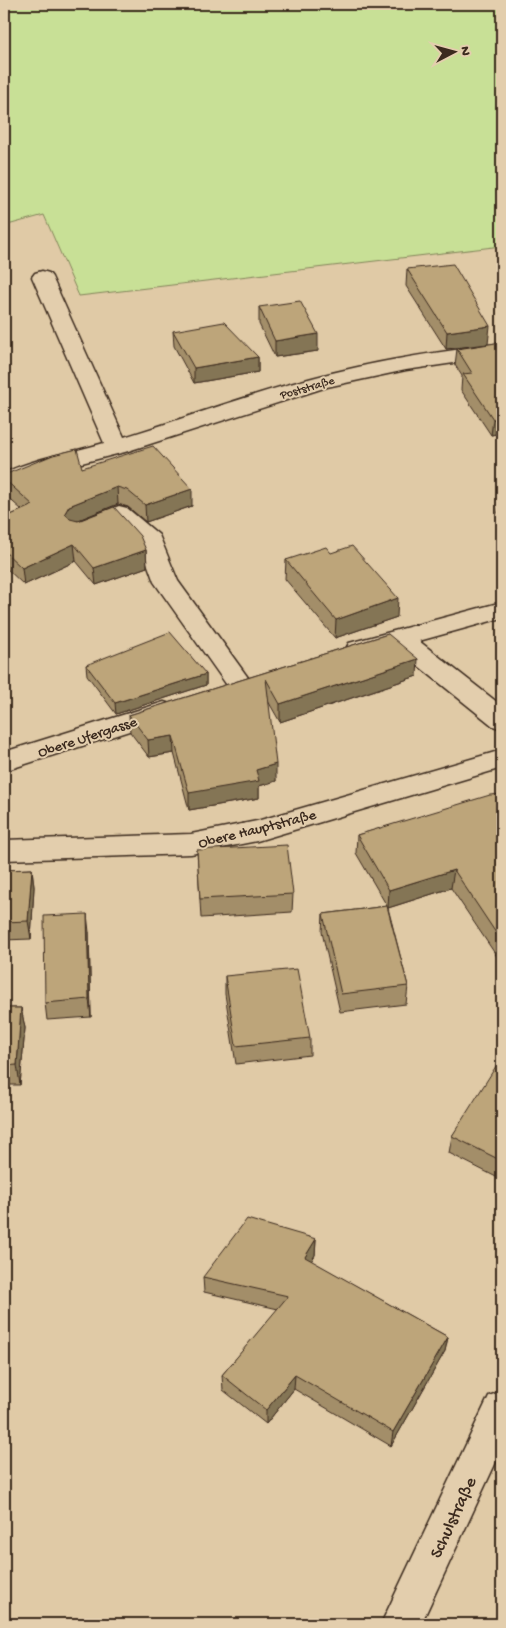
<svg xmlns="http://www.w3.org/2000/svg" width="506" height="1628" font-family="'Gochi Hand',sans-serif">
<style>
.green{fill:#c8e096;stroke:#82855a}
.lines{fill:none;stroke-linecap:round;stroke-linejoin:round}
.minor-casing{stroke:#3b2a1e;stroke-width:3}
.minor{fill:#e3cead;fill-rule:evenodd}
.wall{fill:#a38e69;stroke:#3b2a1e}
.shaded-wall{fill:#847455;stroke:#3b2a1e}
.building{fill:#bda57a;stroke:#3b2a1e}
.labels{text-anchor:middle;stroke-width:4;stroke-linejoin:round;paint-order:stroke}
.far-street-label{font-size:12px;fill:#3b2a1e;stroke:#e3cead}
.street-label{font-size:15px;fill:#3b2a1e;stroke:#e3cead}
.near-street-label{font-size:18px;fill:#3b2a1e;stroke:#e3cead}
</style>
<rect width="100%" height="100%" fill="#e0caa6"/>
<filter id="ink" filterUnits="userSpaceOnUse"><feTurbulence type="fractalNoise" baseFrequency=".02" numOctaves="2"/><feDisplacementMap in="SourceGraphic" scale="10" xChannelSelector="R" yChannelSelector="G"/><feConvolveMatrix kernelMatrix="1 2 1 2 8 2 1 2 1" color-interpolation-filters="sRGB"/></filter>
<g filter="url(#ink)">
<!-- green -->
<path class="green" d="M4 4H502V246L79 296 44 215 4 226Z"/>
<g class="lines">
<!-- minor casing -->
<g class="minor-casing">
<path id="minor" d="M42 271 49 273 52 277 124 437C198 414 272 386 349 369 399 357 451 350 502 344V356L406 370 327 387 125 452 54 470 4 489V473C35 458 71 453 104 443L32 277 35 273Z
M119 506 127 508 159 535 178 581 249 679 253 685 249 691 240 694 231 691 154 582 140 543 116 522 90 532 82 530 78 525 82 520Z
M502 602V618L419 641 502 706V729L493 726 395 647 358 657 349 655 346 649 349 643Z
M164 702 173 705 177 711 173 717 4 771V752Z
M502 750V768L257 841 191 854 4 860V840L191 834 257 821Z
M502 1391V1449L421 1624H381L489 1396Z"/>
</g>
<!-- minor -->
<use href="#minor" class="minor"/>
</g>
<!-- wall -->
<path class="wall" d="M407 269 488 344 446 349 406 286Z
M259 307 318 351 275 357 259 324Z
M173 331 258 357V372L194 383 174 346Z
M502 342V433L491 435 461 390 462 376 455 365 457 349Z
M82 468 192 506 146 522 128 507 118 504 77 520 146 550 147 567 96 585 76 561 24 585 4 566V518L22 510 4 494V475Z
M501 496H502V518L498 513Z
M331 553 397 617 335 638 285 579 286 560Z
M388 634 417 676 280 722 268 701 276 781 259 786V798L189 810 174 753 149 757 130 732 129 715Z
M86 665 206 674V685L116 714 87 675Z
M502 794V964L451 888 388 908 408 986 406 1004 340 1012 322 932 323 914 387 906 356 853 357 835Z
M197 850 293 894 292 912 201 918Z
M32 869 34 887 31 939 4 940V870Z
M89 932 91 1017 47 1020 45 1003Z
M225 976 310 1038V1055L236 1064 225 994Z
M4 1008H21L25 1028 20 1085H4Z
M502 1065V1180L449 1153 452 1136Z
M316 1239 315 1255 311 1261 448 1337 445 1351 391 1446 294 1389 266 1424 223 1390 222 1375 278 1309 204 1292 203 1277Z"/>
<!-- shaded-wall -->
<path class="shaded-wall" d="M490 326 488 344 446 349 447 332Z
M318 334V351L275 357V341Z
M258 357V372L194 383V368Z
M502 418V433L491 435 493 419Z
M117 487 118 504 71 523 65 513 69 506Z
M192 489V506L146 522 145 505Z
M74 544 76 561 24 585 22 568Z
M146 550 147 567 96 585 94 568Z
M398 598 397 617 335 638 336 620Z
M418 659 417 676 280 722V704Z
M206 674V685L116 714 115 703Z
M173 736 174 753 149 757 148 740Z
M276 764V781L259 786V798L189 810V793L256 770Z
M32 869 34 887 31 939 28 921Z
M454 870 451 888 388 908 389 890Z
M87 914 89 932 91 1017 89 999Z
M21 1008 25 1028 20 1085 17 1065Z
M316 1239 315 1255 304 1273 305 1257Z
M448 1337 445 1351 391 1446 393 1432Z
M295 1375 294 1389 266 1424V1410Z"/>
<!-- building -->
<path class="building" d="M453 264 490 326 447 332 407 269Z
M300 301 318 334 275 341 259 307Z
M224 322 258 357 194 368 173 331Z
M502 342V418L493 419 463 374 472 373 457 349Z
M153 446 192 489 145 505 127 490 117 487 69 506 65 513 70 519 78 521 114 507 140 536 146 550 94 568 74 544 22 568 4 551V518L33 505 4 479V475L53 455 77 449 82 468Z
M352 546 398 598 336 620 286 560 326 547 331 553Z
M170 632 206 674 115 703 86 665Z
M388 634 418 659 280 704 266 679 276 764 256 770 259 781 189 793 173 736 148 740 129 715Z
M502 794V942L454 870 389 890 357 835 490 795Z
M287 845 293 894 200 899 197 850Z
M32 869 28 921 4 922V870Z
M387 906 408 986 341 994 323 914Z
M87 914 89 999 45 1003 44 916Z
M297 969 310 1038 236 1046 225 976Z
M4 1008H21L17 1065 4 1066Z
M498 1063 502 1065V1161L452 1136Z
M247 1219 316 1239 305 1257 448 1337 393 1432 295 1375 266 1410 222 1375 288 1296 203 1277Z"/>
</g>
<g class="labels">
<!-- far-street labels -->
<g class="far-street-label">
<text transform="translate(307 387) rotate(-16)" y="4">Poststraße</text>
</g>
<!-- street labels -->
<g class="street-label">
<text transform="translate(87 736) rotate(-18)" y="5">Obere Ufergasse</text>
<text transform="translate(257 828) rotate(-14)" y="5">Obere Hauptstraße</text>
</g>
<!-- near-street labels -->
<g class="near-street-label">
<text transform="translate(452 1517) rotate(-65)" y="6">Schulstraße</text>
</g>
</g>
<!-- margin -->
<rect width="506" height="1628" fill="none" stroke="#e3cead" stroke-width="20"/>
<rect x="10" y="10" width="486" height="1608" fill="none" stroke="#3b2a1e" stroke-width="2" filter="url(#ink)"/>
<!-- north arrow -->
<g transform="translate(454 52) rotate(84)" stroke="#e3cead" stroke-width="4" paint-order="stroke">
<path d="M0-4L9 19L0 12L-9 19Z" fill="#3b2a1e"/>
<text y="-8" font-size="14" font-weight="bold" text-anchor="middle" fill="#3b2a1e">N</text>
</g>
</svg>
